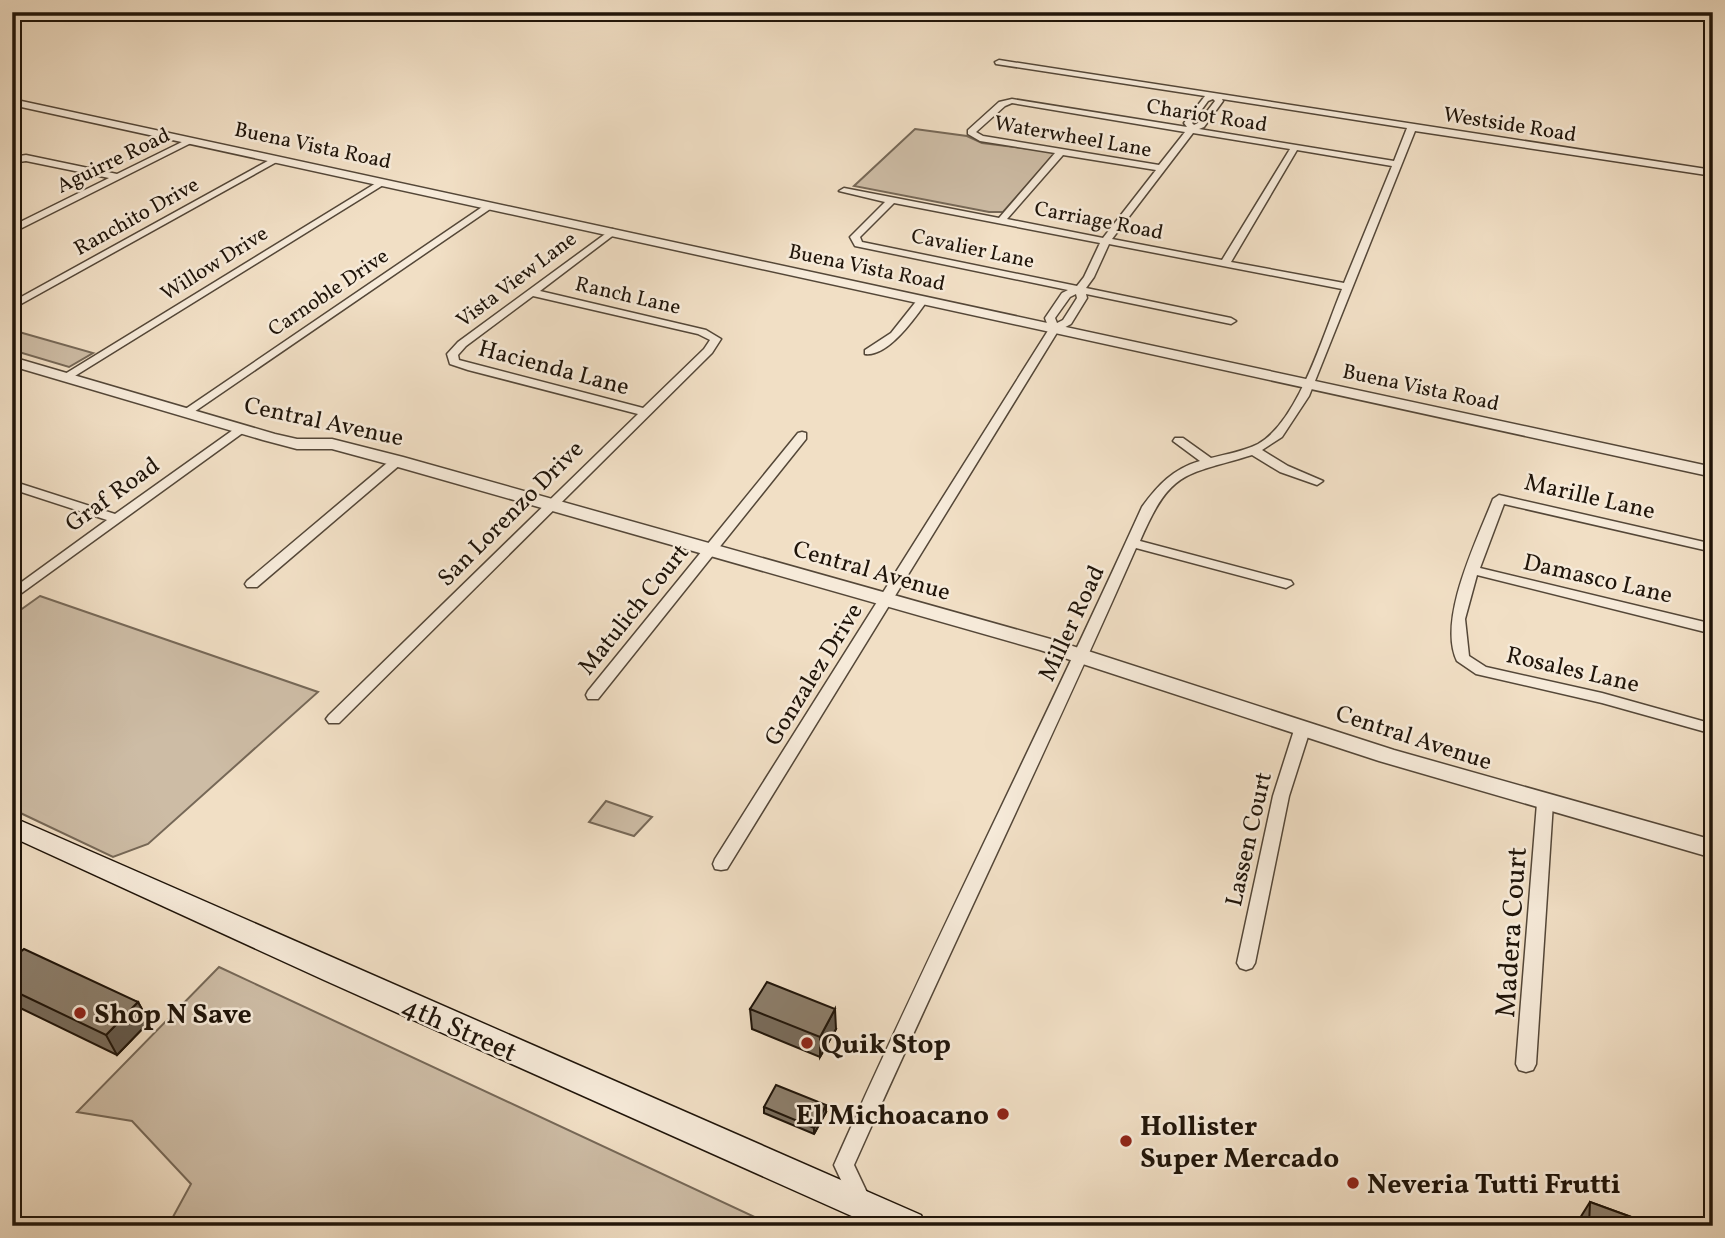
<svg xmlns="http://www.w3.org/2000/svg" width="1725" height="1238" font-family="Vollkorn,serif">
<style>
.green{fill:#cdbca5;stroke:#766857;stroke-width:2}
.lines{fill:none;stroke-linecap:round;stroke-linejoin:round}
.minor-casing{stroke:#544738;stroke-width:3}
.tertiary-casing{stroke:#544738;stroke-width:3}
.secondary-casing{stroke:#1f1409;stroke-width:3}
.minor{fill:#f6ead9;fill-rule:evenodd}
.tertiary{fill:#f6ead9;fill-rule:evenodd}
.secondary{fill:#f6ead9;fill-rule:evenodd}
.wall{fill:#786c5c;stroke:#1f1409;stroke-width:2}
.shaded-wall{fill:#62584b;stroke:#1f1409;stroke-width:2}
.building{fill:#8c7e6b;stroke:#1f1409;stroke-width:2}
.poi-dot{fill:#8f2418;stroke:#f6ead9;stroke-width:2.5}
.labels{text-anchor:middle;stroke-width:5;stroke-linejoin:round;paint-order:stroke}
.far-street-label{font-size:21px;fill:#1f1409;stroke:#f6ead9}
.street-label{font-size:24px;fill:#1f1409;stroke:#f6ead9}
.near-street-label{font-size:28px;fill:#1f1409;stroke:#f6ead9}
.near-poi-label{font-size:28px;font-weight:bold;fill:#1f1409;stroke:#f6ead9;text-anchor:start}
</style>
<rect width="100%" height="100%" fill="#f1dfc5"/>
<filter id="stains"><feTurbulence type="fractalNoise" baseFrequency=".00286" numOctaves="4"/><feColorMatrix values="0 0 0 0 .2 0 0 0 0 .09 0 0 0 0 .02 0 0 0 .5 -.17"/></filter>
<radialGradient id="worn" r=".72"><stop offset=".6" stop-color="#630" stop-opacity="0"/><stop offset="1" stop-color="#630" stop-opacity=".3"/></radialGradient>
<!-- green -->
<path class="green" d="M915 129 967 136 982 143 1056 152 1003 212H989L854 186Z
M12 330 93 353 69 367 12 350Z
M40 596 318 692 148 844 113 857 12 809V616Z
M606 801 652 817 634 836 589 822Z
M219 967 774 1226H168L191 1184 132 1121 77 1112Z"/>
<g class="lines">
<!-- minor casing -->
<g class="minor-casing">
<path id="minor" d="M999 60 1713 170V176L1415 131 1309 396 1282 437 1262 450 1288 466 1323 481 1317 485 1280 472 1252 455C1184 476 1171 469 1140 541L1291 581 1293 584 1286 588 1136 548C1045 755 946 958 854 1165L871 1201 868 1208 861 1211 854 1208 834 1165C932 944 1042 728 1142 507 1158 485 1173 469 1200 461L1173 441 1175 438H1183L1211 458C1227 454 1244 451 1258 444 1299 421 1324 332 1342 289L1109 244 1094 277 1086 288 1231 318 1236 321 1231 324 1086 294 1087 298 1071 324 1058 331 727 869 721 870 715 869 713 864 715 859 1049 329 1045 318 1062 293 1068 290 855 246 850 237 885 202 839 191 844 188 999 218 1055 153 980 141 968 134V130L999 102 1012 99 1187 127 1184 123 1205 96 996 64 995 62ZM1213 99 1215 101 1198 123 1194 125 1192 123 1208 101ZM1222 99 1407 128 1394 161 1199 129 1204 127 1223 101ZM1012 103 1185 132 1159 165 983 136 976 132 1005 106ZM1193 133 1290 149 1222 260 1112 239ZM1297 150 1392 166 1344 283 1231 262ZM1063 155 1156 170 1103 238 1007 219ZM894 203 1100 243 1084 277 1077 286 862 242 860 237ZM1076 294 1077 298 1063 320 1057 323 1055 318 1070 297Z
M188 139 195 141 12 233V226L109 178 26 161 12 163V157L26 155 117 174Z
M275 157 282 159 12 309V302Z
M381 180 388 182 70 379H62L60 377Z
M488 203 496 205 191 414H183L181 412Z
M612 229 615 230V234L540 291 706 330 721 339 712 353 339 723H329L326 719 329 715 638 414 468 370 450 364 447 354 458 342ZM533 296 698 334 710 340 704 349 643 408 459 360 458 355 466 346Z
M922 298 927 301C915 318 888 357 865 354V350L891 333 918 299Z
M240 425 246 429 244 432 12 600V589L107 520 12 489V481L115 514Z
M802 432 806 433V439L598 699H588L586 695 588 691 798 433Z
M397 457 403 461 401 464 257 587H247L245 584 247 581 393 458Z
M1499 495 1713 544V552L1504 504 1480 568 1713 624V634L1477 575 1465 619 1469 656 1486 667 1602 693 1713 724V734L1602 703 1476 674 1457 661C1437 620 1477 540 1493 499Z
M1303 722 1308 723 1311 727 1289 796 1255 963 1252 968 1246 970 1240 968 1237 963 1273 796 1295 727 1298 723Z
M1545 797 1551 799 1553 803 1536 1064 1533 1070 1526 1072 1519 1070 1516 1064 1537 803 1539 799Z"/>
</g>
<!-- tertiary casing -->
<g class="tertiary-casing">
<path id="tertiary" d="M12 99 1713 467V477L12 105Z
M12 357 275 434 297 439H332L403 457 1054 640 1394 750 1713 840V858L1379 761 1040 650 391 465 332 449H297L263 440 12 366Z"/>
</g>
<!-- secondary casing -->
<g class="secondary-casing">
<path id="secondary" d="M12 817 921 1215 926 1226H874L324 980 12 837Z"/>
</g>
<!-- minor -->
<use href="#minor" class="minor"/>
<!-- tertiary -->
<use href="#tertiary" class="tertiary"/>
<!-- secondary -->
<use href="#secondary" class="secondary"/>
</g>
<!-- wall -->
<path class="wall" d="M12 959 138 1002 149 1022 117 1055 12 1004Z
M750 1009 836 1029 820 1057 752 1029Z
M764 1107 826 1112 814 1134 764 1113Z
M1590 1202 1656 1226H1575Z"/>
<!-- shaded-wall -->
<path class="shaded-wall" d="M138 1002 149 1022 117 1055 106 1035Z
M835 1009 836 1029 820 1057V1037Z
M826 1105V1112L814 1134V1128Z"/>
<!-- building -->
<path class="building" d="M24 949 138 1002 106 1035 12 990V959Z
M767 982 835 1009 820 1037 750 1009Z
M776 1085 826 1105 814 1128 764 1107Z
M1590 1202 1656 1226H1589Z"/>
<!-- markers -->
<g class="poi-dot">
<circle cx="80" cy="1013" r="7"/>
<circle cx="807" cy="1043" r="7"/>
<circle cx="1003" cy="1114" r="7"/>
<circle cx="1126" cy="1141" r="7"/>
<circle cx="1353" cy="1183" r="7"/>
</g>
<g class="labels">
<!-- far-street labels -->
<g class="far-street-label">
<text transform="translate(1207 115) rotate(9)" y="7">Chariot Road</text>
<text transform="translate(1510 124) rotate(9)" y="7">Westside Road</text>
<text transform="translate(1073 136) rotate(10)" y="7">Waterwheel Lane</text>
<text transform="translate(313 145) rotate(12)" y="7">Buena Vista Road</text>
<text transform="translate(113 160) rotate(-26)" y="7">Aguirre Road</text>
<text transform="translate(136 216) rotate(-29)" y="7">Ranchito Drive</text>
<text transform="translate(1099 220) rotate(11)" y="7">Carriage Road</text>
<text transform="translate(973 248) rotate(12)" y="7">Cavalier Lane</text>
<text transform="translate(214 263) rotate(-32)" y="7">Willow Drive</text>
<text transform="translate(867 267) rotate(12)" y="7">Buena Vista Road</text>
<text transform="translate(516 279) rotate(-37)" y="7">Vista View Lane</text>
<text transform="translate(328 292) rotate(-34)" y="7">Carnoble Drive</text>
<text transform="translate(628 295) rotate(13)" y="7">Ranch Lane</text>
<text transform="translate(1421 387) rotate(12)" y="7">Buena Vista Road</text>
</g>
<!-- street labels -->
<g class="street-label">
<text transform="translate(554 367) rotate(15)" y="8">Hacienda Lane</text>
<text transform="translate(324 421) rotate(12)" y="8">Central Avenue</text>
<text transform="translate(112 494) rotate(-36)" y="8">Graf Road</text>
<text transform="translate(1590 496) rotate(13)" y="8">Marille Lane</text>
<text transform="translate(510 513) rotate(-45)" y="8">San Lorenzo Drive</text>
<text transform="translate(872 570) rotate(16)" y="8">Central Avenue</text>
<text transform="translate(1598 578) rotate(13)" y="8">Damasco Lane</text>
<text transform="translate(633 609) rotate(-51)" y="8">Matulich Court</text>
<text transform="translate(1071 623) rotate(-65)" y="8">Miller Road</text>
<text transform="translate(1573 669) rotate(13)" y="8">Rosales Lane</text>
<text transform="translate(813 674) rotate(-58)" y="8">Gonzalez Drive</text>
<text transform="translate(1414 737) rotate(18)" y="8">Central Avenue</text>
<text transform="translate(1248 839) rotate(-77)" y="8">Lassen Court</text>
</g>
<!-- near-street labels -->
<g class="near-street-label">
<text transform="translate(1510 932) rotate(-86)" y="10">Madera Court</text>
<text transform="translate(460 1028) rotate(24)" y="10">4th Street</text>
</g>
<!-- near-poi labels -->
<g class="near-poi-label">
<text x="94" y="1023">Shop N Save</text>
<text x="821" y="1053">Quik Stop</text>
<text x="989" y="1124" text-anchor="end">El Michoacano</text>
<text x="1140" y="1135">Hollister<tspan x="1140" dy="32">Super Mercado</tspan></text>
<text x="1367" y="1193">Neveria Tutti Frutti</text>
</g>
</g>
<!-- margin -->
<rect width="1725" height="1238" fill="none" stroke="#f1dfc5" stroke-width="42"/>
<rect x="14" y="14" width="1697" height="1210" fill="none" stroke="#1f1409" stroke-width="3.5"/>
<rect x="21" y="21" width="1683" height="1196" fill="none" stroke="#1f1409" stroke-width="2"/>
<rect width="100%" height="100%" filter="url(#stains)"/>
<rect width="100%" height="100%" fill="url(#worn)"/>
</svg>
